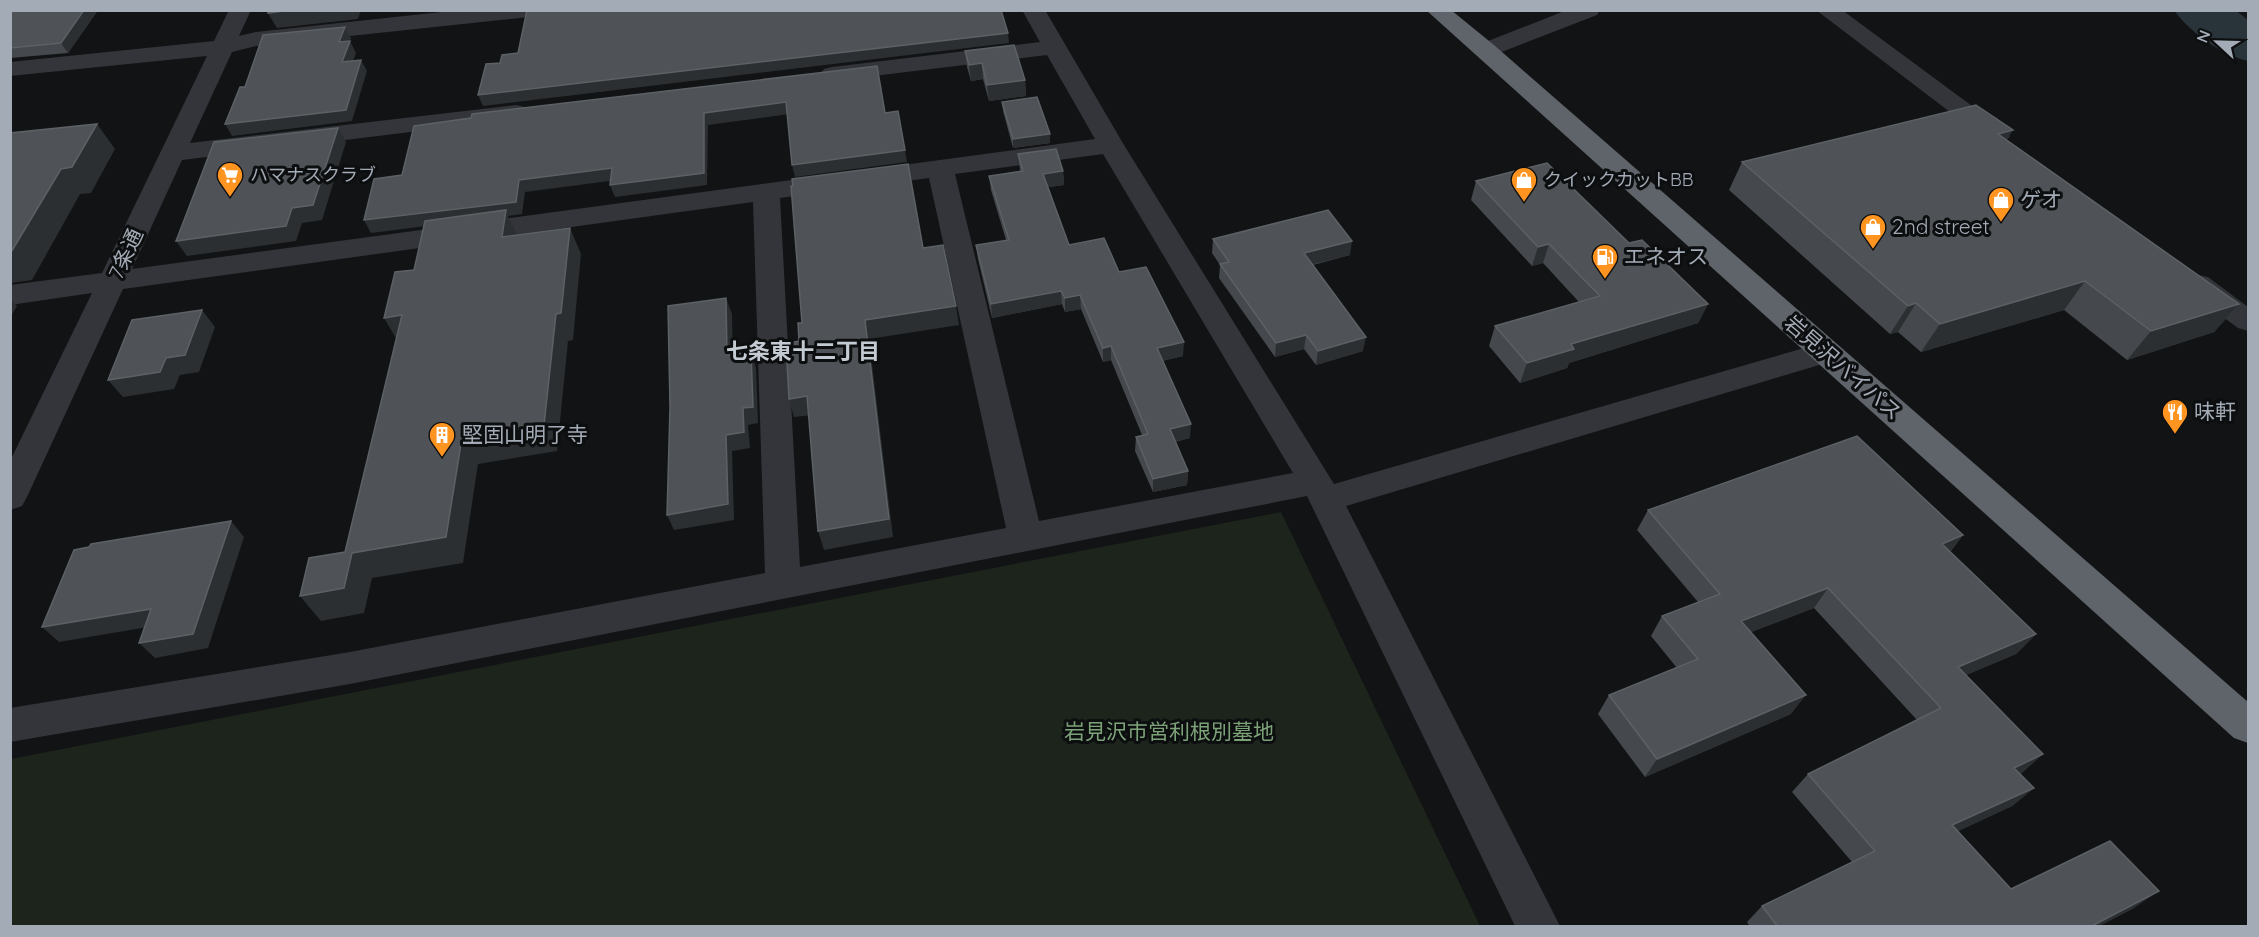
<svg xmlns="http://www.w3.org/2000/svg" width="2259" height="937" font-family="Quicksand,'Noto Sans JP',sans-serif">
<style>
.green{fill:#1c241c}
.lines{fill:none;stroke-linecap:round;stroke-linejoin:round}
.river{fill:#283439;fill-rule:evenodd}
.minor{fill:#33353a;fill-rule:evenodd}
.highway{fill:#5f646b;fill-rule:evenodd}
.wall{fill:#45484c}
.shaded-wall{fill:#2c2f31}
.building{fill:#4f5357;stroke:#5c6166;stroke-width:1.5}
.labels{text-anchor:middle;stroke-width:6;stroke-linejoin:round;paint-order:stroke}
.far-poi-label{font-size:18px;fill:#a3abb6;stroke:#0d0e0f;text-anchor:start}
.poi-label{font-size:21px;fill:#a3abb6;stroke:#0d0e0f;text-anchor:start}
.street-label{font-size:21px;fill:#a3abb6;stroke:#0d0e0f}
.park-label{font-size:21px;fill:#7ca278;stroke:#0d0e0f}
.neighbourhood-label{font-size:22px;font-weight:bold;fill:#c4cad2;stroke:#0d0e0f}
</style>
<rect width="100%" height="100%" fill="#121314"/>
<!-- green -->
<path class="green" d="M1281 512 1480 926H11V759Z"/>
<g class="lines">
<!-- river -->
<path class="river" d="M2174 10H2235L2248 20V61C2223 56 2189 32 2174 10Z"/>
<!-- minor -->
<path class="minor" d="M229 10H251L239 36 256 32 460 10H540L537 15 529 17 256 46 232 52 190 143 516 105 525 107 528 112 525 117 516 119 182 160 132 269 1095 139 1047 55 832 81 824 79 820 74 824 69 832 67 1040 42 1022 10H1045L1124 145 1334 484 1825 342 1836 346 1840 353 1836 360 1346 506 1560 926H1515L1307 496 350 684 10 742V708L350 652 765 573 753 202 123 289 27 497 22 506 10 510V461L92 293 10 305V285L102 273 207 56 10 76V62L214 41ZM1103 154 1293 473 1039 521 955 174ZM929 178 1006 528 800 567 780 198Z
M1567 10H1600L1597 15 1494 55 1486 57 1478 55 1474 50 1478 45Z
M1816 10H1842L2006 131 2010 136 2006 141 1997 144 1988 141Z
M2198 275 2208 277 2248 307V331L2238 328 2188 291 2184 284 2188 277Z"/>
<!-- highway -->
<path class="highway" d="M1426 10H1451L1494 45 2248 702V743L2234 738Z"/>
</g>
<!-- wall -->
<path class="wall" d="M10 10H98L68 53 10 58Z
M965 51 1025 80 1026 96 989 101 983 79 971 81 967 67Z
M1002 102 1050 134V143L1013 148 1003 111Z
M2007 140 2239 304 2214 332 2127 360 2064 310 1921 352 1898 332 1890 334 1729 190 1742 162Z
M1018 154 1063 171 1064 185 1048 187 1069 245 1119 272 1183 356 1162 361 1190 438 1175 442 1188 471 1187 485 1153 492 1135 451 1136 437 1142 435 1111 360 1103 362 1081 309 1065 312 1062 304 992 318 978 259 976 245 1006 240 991 190 989 176 1020 171Z
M1476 181 1629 243 1708 304 1698 323 1569 363 1567 368 1520 383 1489 346 1495 326 1579 302 1543 263 1532 266 1471 200Z
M1213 239 1350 255 1313 265 1363 351 1316 365 1304 349 1275 357 1219 278 1220 265 1212 253Z
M1648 510 1963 535 1950 552 2036 634 2016 654 1966 675 2022 773 2020 774 2034 788 2012 806 1958 831 2011 889 2134 908 2097 927H1750L1747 922 1762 906 1852 862 1792 792 1808 774 1917 720 1814 608 1751 632 1791 714 1645 777 1598 714 1609 695 1677 668 1651 636 1662 616 1698 602 1637 530Z"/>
<!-- shaded-wall -->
<path class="shaded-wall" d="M84 10H98L68 53 61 43Z
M291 10H361L358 19 277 28 268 13Z
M345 27 351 38 350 41 356 53 348 74 342 62 339 42Z
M1008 33 1009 43 483 106 478 95Z
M361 60 367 71 352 121 232 136 225 124Z
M982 63 983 79 971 81 969 65Z
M1025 80 1026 96 989 101 987 85Z
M786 102 789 114 708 125 707 185 615 197 610 185 704 113Z
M97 124 115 149 91 193 80 194 32 280 10 283V254L61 169Z
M338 128 346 142 322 220 302 223 296 241 187 256 176 241 292 208Z
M2013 130 1995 158 1998 134Z
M1050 134V143L1013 148V139Z
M905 150 907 162 795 177 792 165Z
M612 168 617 180 525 192 522 214 508 216 518 237H502L505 216 371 233 364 220 519 180Z
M1063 171 1064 185 1044 188 1043 174Z
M570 228 581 254 573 340 568 341 557 451 478 464 463 563 372 578 364 613 321 621 300 596 352 553 462 438 556 314Z
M1352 241 1350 255 1302 267 1304 253Z
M1549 244 1543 263 1532 266 1538 247Z
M2085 281 2064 310 1921 352 1940 324Z
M1061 291 1062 304 992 318 991 304Z
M1080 295 1081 309 1065 312V298Z
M726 298 732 314 733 372 727 355Z
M10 299 17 306 10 318Z
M1916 303 1898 332 1890 334 1908 306Z
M1708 304 1698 323 1569 363 1567 368 1520 383 1527 363 1571 344Z
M2239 304 2214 332 2127 360 2151 331Z
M956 306 959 325 869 339 893 537 824 550 818 531 865 320Z
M202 310 215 327 199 372 180 375 174 389 123 397 108 380 166 358Z
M402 315 400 345 384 318Z
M1306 335 1304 349 1275 357 1276 343Z
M1366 337 1363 351 1316 365 1318 351Z
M1184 342 1183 356 1156 362 1157 348Z
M1111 346V360L1103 362V348Z
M751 352 756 368 758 423 748 425 750 448 732 451 734 520 674 530 667 515 726 435 743 408Z
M807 396 813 415 794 417 789 399Z
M1191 424 1190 438 1169 443 1170 429Z
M1188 471 1187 485 1153 492V479Z
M231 521 244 537 208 648 155 658 139 643Z
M1963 535 1946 556 1942 544Z
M1828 588 1814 608 1728 641 1741 621Z
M151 609 166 624 59 642 42 627Z
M2036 634 2016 654 1940 686 1958 667Z
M1806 695 1791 714 1645 777 1657 759Z
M2043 754 2022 773 1993 786 2014 768Z
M2034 788 2012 806 1933 843 1952 825Z
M2159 891 2134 908 2097 927H2090Z"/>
<!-- building -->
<path class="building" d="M10 10H84L61 43 10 48Z
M269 10H291L268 13Z
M527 10H1001L1008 33 478 95 486 64 500 63 502 55 518 53Z
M345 27 339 42 350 41 342 62 361 60 346 110 225 124 240 87H245L263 35Z
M1014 45 1025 80 987 85 982 63 969 65 965 51Z
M877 66 885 113 898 111 905 150 792 165 786 102 704 113V173L610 185 612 168 519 180 516 202 364 220 374 179 402 175 414 126 471 118 472 114Z
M1037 97 1050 134 1013 139 1002 102Z
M1976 105 2013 130 1998 134 2239 304 2151 331 2085 281 1940 324 1916 303 1908 306 1742 162Z
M97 124 72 167 61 169 10 254V133Z
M338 128 313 205 292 208 286 226 176 241 214 142Z
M1056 149 1063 171 1043 174 1069 245 1104 238 1119 272 1146 267 1184 342 1157 348 1191 424 1170 429 1188 471 1153 479 1136 437 1148 434 1111 346 1103 348 1080 295 1065 298 1061 291 991 304 976 245 1009 240 989 176 1023 171 1018 154Z
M1547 163 1629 243 1642 240 1708 304 1571 344 1574 349 1527 363 1495 326 1600 296 1549 244 1538 247 1476 181Z
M908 164 923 248 943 245 956 306 865 320 889 519 818 531 807 396 789 399 786 344 799 341 798 323H802L791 186H793L792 179Z
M506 210 502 237 570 228 561 313 556 314 544 425 462 438 446 537 352 553 344 588 300 596 309 558 345 552 402 315 384 318 395 272 414 270 425 221Z
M1328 210 1352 241 1304 253 1366 337 1318 351 1306 335 1276 343 1220 264 1229 262 1213 239Z
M726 298 727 355 751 352 753 407 743 408 744 432 726 435 728 504 667 515 670 407 668 306Z
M202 310 185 355 166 358 160 372 108 380 132 320Z
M1857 436 1963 535 1942 544 2036 634 1958 667 2043 754 2014 768 2034 788 1952 825 2011 889 2110 841 2159 891 2090 927H1778L1762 906 1875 851 1808 774 1941 708 1828 588 1741 621 1806 695 1657 759 1609 695 1698 659 1662 616 1720 594 1648 510Z
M231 521 193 634 139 643 151 609 42 627 74 550 89 547 91 544Z"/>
<!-- icons -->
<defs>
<g id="supermarket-pin" transform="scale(1.35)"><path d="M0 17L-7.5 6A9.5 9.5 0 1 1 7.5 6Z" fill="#ff9420" stroke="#0d0e0f"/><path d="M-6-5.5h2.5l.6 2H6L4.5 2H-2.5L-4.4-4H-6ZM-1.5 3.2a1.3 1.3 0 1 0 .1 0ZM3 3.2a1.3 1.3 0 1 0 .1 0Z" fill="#fff"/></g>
<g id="shop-pin" transform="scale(1.35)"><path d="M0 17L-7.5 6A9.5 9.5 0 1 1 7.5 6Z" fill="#ff9420" stroke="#0d0e0f"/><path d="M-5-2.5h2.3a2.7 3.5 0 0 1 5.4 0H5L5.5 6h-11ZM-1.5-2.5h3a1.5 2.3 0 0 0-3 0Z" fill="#fff"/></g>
<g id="fuel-pin" transform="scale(1.35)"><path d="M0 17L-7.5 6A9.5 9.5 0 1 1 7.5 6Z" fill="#ff9420" stroke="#0d0e0f"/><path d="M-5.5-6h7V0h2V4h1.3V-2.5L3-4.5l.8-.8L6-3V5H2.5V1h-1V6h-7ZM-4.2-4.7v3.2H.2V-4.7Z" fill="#fff"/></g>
<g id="restaurant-pin" transform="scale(1.35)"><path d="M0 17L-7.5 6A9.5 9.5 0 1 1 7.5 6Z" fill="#ff9420" stroke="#0d0e0f"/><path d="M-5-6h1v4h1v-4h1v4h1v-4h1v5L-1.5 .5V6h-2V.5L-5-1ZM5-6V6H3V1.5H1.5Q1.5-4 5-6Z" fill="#fff"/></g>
<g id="building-pin" transform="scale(1.35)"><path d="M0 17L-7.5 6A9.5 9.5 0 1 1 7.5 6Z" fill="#ff9420" stroke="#0d0e0f"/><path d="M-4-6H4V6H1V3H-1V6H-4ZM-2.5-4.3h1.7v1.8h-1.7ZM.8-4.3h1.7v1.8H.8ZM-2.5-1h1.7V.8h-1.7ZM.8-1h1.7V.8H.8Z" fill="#fff"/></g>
</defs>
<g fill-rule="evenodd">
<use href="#supermarket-pin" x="230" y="175"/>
<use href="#shop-pin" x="1524" y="180"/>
<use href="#shop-pin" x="2001" y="200"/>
<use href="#shop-pin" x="1873" y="227"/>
<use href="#fuel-pin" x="1605" y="257"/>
<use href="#restaurant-pin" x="2175" y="412"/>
<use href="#building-pin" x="442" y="435"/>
</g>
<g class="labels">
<!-- far-poi labels -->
<g class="far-poi-label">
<text x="250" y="181">ハマナスクラブ</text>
<text x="1544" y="186">クイックカットBB</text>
</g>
<!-- poi labels -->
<g class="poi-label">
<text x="2020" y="207">ゲオ</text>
<text x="1892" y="234">2nd street</text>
<text x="1624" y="264">エネオス</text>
<text x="2194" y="419">味軒</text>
<text x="462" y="442">堅固山明了寺</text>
</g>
<!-- street labels -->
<g class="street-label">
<text transform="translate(126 254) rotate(-65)" y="7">7条通</text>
<text transform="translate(1843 368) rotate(41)" y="7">岩見沢バイパス</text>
</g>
<!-- park labels -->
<g class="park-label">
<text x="1169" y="739">岩見沢市営利根別墓地</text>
</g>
<!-- neighbourhood labels -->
<g class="neighbourhood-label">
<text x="803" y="359">七条東十二丁目</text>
</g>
</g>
<!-- border -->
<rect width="2259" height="937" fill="none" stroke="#a3abb6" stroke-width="24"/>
<!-- north arrow -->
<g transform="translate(2217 42) rotate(292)" stroke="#0d0e0f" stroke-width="4.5" paint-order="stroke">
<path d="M0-4.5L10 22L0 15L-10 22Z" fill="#a3abb6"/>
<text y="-9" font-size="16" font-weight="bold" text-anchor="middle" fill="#a3abb6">N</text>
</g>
</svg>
